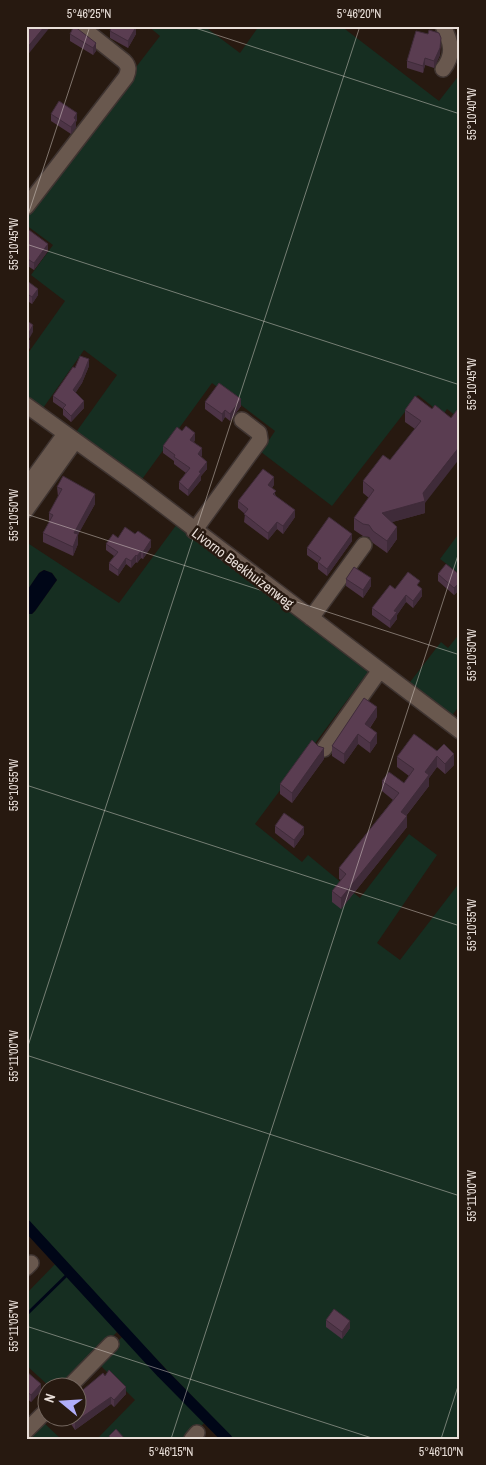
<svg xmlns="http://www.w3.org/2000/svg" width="486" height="1465" font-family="'Archivo Narrow',sans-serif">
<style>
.green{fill:#162e21}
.water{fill:#000617}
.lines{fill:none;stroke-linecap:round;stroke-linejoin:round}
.stream{stroke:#000617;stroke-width:3}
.canal{stroke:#000617;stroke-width:11}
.minor-casing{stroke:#3f3431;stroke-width:18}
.minor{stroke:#69584e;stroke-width:15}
.wall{fill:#4d3446}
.shaded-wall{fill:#3f2b39}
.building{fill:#5a3d51;stroke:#3f2b39}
.ticks{fill:none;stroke:#e9dfd9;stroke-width:1;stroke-opacity:0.45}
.labels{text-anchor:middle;stroke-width:5;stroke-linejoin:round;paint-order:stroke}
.street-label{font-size:14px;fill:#e9dfd9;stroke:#271910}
.neatline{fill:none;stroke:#e9dfd9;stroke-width:2}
.ticks-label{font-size:12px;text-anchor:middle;fill:#e9dfd9}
</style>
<rect width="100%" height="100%" fill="#271910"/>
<!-- green -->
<path class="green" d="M148 26H204L240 53 259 26H341L439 101 460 74V419L447 409 443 415 418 395 332 506 261 452 275 431 212 383 140 482 74 435 117 375 84 350 41 411 26 400V356L65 301 31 275 53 245 26 225V210L160 36Z
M177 524 371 668 255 824 302 862 308 855 360 898 409 834 437 855 377 943 400 960 460 882V1439H233L122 1323 26 1219V614H32L35 611 57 580 52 573 44 570 40 572 26 592V542L119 603Z
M460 532V574L440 559Z
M460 633V705L450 718 407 686 441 642 448 648Z
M59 1260 121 1328 62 1387H50L26 1365V1294Z
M126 1333 208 1419 189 1439H97L135 1400 97 1362Z
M42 1421 61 1439H26V1437Z"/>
<!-- water -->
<path class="water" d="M44 570 52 573 57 580 35 611 32 614H26V592L39 573Z"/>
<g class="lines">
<!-- stream -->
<path class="stream" d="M26 1315 70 1272"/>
<!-- canal -->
<path class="canal" d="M26 1225 162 1373 227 1439"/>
<!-- minor casing -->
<g class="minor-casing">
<path id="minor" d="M443 26C451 42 455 54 443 69
M26 207 126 77C129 70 129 66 124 61L80 26
M26 405 134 483 460 731
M26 488 65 434
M26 510 75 441
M194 531 260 440 259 433 242 420
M311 618 364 545
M324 749 380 670
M26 1268 31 1263
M68 1388 111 1344
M26 1431 48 1409
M192 1439 197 1433"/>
</g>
<!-- minor -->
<use href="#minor" class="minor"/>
</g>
<!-- wall -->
<path class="wall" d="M110 31 136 34 128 48 110 38Z
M70 34 96 43V51L93 55 70 41Z
M440 55 434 68 425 65 423 73 407 68V61Z
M51 114 77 120 76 122V127L71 134 51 121Z
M26 234 48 251 34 270 26 265Z
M26 280 38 295 32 304 26 300Z
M89 366 82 383 75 393 84 408 71 422 63 415V409L53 402V396L75 368Z
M205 402 241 406 230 421 225 417 222 422 205 409Z
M432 409 425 503V513L392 522 397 539 387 553 373 543 369 537 363 536 354 530V518L369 498 363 493V481L390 460 415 429 405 422V410Z
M195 440 194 442 202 455 201 457 207 469 201 476V480L188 496 179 489V482L186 473 174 464V461L163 453V446Z
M274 485 272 488 276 496 295 517 283 534 277 529 268 540 244 522 245 514 238 508V501Z
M57 487 95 504 78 534V544L73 556 43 542V533L49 522V513L58 497Z
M352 541 327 576 318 569V563L307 555V548Z
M106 544 151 547 143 559 141 558 137 563 136 562 131 568 126 564 118 576 109 570V563L114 556 106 550Z
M438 574 460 575V589L454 595 438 581Z
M346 579 371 586 363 598 346 586Z
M420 587 422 596 413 608 406 602 397 615V619L390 628 372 615V608L395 589Z
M377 717 370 728 377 743 370 753 358 744 344 764 332 756V746Z
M414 734 454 765 445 774 437 767 429 778V786L406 816 407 827 341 909 332 902V891L341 880 339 879V868L393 800 382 791V781L404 783 409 776 397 767V757Z
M324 759 292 803 280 794V784Z
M275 826 304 834 294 848 275 833Z
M326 1320 350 1328 342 1339 326 1327Z
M26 1371 41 1391 31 1402 26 1398Z
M78 1394H126L114 1407 111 1404 75 1430 67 1418H78Z"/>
<!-- shaded-wall -->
<path class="shaded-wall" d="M45 26H51L26 57V49Z
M136 27V34L128 48V41Z
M96 43V51L93 55V48Z
M441 45 440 55 434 68V61Z
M425 58V65L423 73V66Z
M77 113V120L76 122V127L71 134V127L74 118Z
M48 244V251L34 270V263Z
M38 289V295L32 304V297Z
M33 325V332L26 344V338Z
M30 341V348L26 353V346Z
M89 359V366L82 383 73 397V390Z
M241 399V406L230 421V414Z
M84 401V408L71 422V416Z
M225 410V417L222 422V414Z
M195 433V440L190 447V440Z
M460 446V458L425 503V513L382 525V513L423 493Z
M202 448V455L198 461V454Z
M207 462V469L201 476V480L188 496V490L199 472Z
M274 477V485L268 492V485Z
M95 494V504L74 542V533Z
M295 510V517L283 534V526Z
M277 522V529L268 540V533Z
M397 527V539L387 553V541Z
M78 534V544L73 556V547Z
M352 534V541L327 576V569Z
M151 540V547L143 559V552Z
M141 551V558L137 563V556Z
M136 555V562L131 568V561Z
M126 558V564L118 576V570Z
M371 578V586L363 598V590Z
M460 582V589L454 595V588Z
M422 589V596L413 608V601Z
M406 595V602L397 615V619L390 628V621L394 611Z
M377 707V717L365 734V724Z
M377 733V743L370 753V743Z
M358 734V744L344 764V754Z
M324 748V759L292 803V793Z
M454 754V765L445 774V764Z
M437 756V767L429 778V786L401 822V812L425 772Z
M407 816V827L341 909V898Z
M304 827V834L294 848V840Z
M350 1321V1328L342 1339V1332Z
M41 1384V1391L31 1402V1395Z
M126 1387V1394L114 1407V1400Z
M111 1397V1404L75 1430V1422Z"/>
<!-- building -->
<path class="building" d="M26 26H45L26 49Z
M74 26 96 43 93 48 70 34Z
M112 26H136V27L128 41 110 31Z
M429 30 439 33 441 38 440 48 434 61 425 58 423 66 407 61 416 31 428 34Z
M59 101 77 113 74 118 76 120 71 127 51 114Z
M29 230 48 244 34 263 26 258V234Z
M26 280 38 289 32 297 26 293Z
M26 320 33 325 26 338Z
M26 338 30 341 26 346Z
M80 356 89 359 82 377 73 390 84 401 71 416 63 408 66 405 53 396 73 367 75 368Z
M219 383 241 399 230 414 225 410 222 414 205 402Z
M415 396 432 409 435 405 451 418 457 410 460 413V446L423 493 425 501 382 513 397 527 387 541 373 531 369 525 363 524 354 518 374 490 363 481 383 455 390 460 421 421 405 410Z
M186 426 195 433 190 440 202 448 198 454 207 462 199 472 201 473 188 490 179 482 190 468 174 457 175 455 163 446 177 427 182 431Z
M263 469 274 477 268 485 276 491 273 494 295 510 283 526 277 522 268 533 244 514 248 509 238 501Z
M63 476 95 494 74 533 78 534 73 547 43 533 53 515 49 513 62 489 57 487Z
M329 517 352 534 327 569 318 562 321 558 307 548Z
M125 527 135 534 138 531 151 540 143 552 141 551 137 556 136 555 131 561 126 558 118 570 109 563 118 552 106 544 113 534 118 538Z
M446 564 460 575V582L454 588 438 574Z
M354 567 371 578 363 590 346 579Z
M408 572 420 581 417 585 422 589 413 601 406 595 394 611 397 612 390 621 372 608 390 585 395 589Z
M364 698 377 707 365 724 377 733 370 743 358 734 344 754 332 746Z
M414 734 437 751 444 744 454 754 445 764 437 756 425 772 429 775 401 812 407 816 341 898 332 891 346 874 339 868 399 793 382 781 389 772 404 783 414 769 397 757Z
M312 740 318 746 324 748 292 793 280 784Z
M284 813 304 827 294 840 275 826Z
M334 1309 350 1321 342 1332 326 1320Z
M109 1370 126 1387 114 1400 111 1397 75 1422 72 1418H78V1394L103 1373 105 1376Z
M26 1371 41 1384 31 1395 26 1391Z
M116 1429 125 1439H111L109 1436Z"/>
<!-- ticks -->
<path class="ticks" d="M189 26 460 114M26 221 90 26M26 244 460 385M26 514 460 655M26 785 460 926M26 1052 360 26M26 1055 460 1196M26 1326 375 1439M171 1439 460 549M441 1439 460 1380"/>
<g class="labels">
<!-- street labels -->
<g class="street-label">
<text transform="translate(243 568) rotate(37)" y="5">Livorno Beekhuizenweg</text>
</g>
</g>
<!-- border -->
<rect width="486" height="1465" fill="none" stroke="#271910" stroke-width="55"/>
<!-- north arrow -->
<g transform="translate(62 1402) rotate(288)"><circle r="24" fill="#271910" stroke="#756860"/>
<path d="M0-4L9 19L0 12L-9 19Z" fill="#b0aefa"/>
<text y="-8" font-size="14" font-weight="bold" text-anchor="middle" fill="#e9dfd9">N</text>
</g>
<rect x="28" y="28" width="430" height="1410" class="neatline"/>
<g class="ticks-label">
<text x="89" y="18">5°46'25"N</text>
<text x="359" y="18">5°46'20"N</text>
<text transform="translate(472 114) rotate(-90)" y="4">55°10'40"W</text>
<text transform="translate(14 244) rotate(-90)" y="4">55°10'45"W</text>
<text transform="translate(472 384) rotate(-90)" y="4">55°10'45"W</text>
<text transform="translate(14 515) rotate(-90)" y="4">55°10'50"W</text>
<text transform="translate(472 655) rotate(-90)" y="4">55°10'50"W</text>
<text transform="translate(14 785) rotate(-90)" y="4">55°10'55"W</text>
<text transform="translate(472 925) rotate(-90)" y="4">55°10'55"W</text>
<text transform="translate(14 1056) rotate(-90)" y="4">55°11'00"W</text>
<text transform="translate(472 1196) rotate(-90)" y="4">55°11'00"W</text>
<text transform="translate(14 1326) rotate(-90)" y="4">55°11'05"W</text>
<text x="171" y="1456">5°46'15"N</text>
<text x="441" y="1456">5°46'10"N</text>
</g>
</svg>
